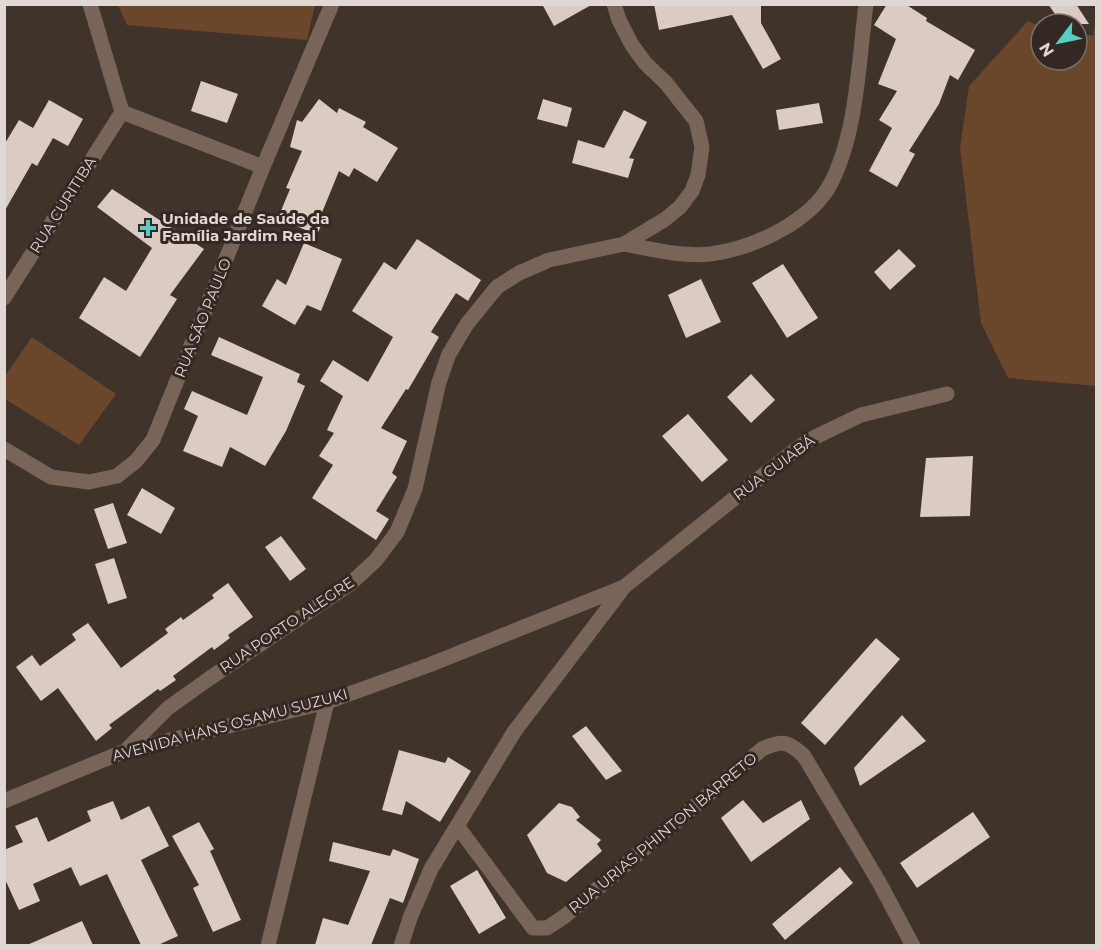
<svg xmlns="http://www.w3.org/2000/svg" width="1101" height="950" font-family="Montserrat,sans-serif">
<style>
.green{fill:#6b462a}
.building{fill:#dbccc3}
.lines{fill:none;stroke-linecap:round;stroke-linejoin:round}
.minor{stroke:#786558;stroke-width:15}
.poi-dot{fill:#58cec0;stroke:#342922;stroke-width:2}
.labels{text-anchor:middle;stroke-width:6;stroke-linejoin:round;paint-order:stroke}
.street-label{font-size:15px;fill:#dfd8d3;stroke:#342922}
.poi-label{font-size:15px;font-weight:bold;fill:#dfd8d3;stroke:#342922;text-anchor:start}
</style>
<rect width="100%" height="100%" fill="#3f332c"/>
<!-- green -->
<path class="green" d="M118 5H315L307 40 127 25Z
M1028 21 1041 27V60H1077V36L1093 35 1096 21V386L1008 378 981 323 960 148 969 86Z
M32 337 116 394 79 445 5 399V376Z"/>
<!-- building -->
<path class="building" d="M542 4H593L554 26Z
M654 4H761V23L781 59 763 69 732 15 659 30Z
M887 4H905L927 18 926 21 975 50 958 80 950 75 939 104 909 151 915 154 897 187 869 171 892 128 879 120 897 91 878 84 896 39 874 25Z
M1048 4H1076L1089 24H1062Z
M201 81 238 94 227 123 191 111Z
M319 99 337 113 339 108 366 122 363 127 398 148 377 182 354 168 349 177 339 171 321 215 325 216 317 235 278 218 290 189 286 188 302 151 290 147 297 120 302 122Z
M543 99 572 108 567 127 537 119Z
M49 100 83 119 68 146 53 138 37 166 32 163 4 212V145L19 120 33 128Z
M819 103 823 123 779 130 776 110Z
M624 110 647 122 629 158 634 159 628 178 572 163 578 140 604 148Z
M112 189 204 249 170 295 177 299 140 357 79 318 104 277 126 291 152 248 97 207Z
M417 239 481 280 468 301 456 293 431 332 439 337 408 390 406 389 381 428 407 441 392 473 397 477 376 511 389 519 376 540 312 498 333 465 319 456 334 433 327 430 343 396 320 381 333 360 368 382 393 337 352 311 384 262 396 270Z
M304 243 342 259 321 311 307 305 295 325 262 306 277 279 286 285Z
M899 249 916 266 890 290 874 272Z
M783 264 818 318 787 338 752 283Z
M701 279 721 322 686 338 668 295Z
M219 337 300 374 297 382 305 386 286 431 265 466 230 447 222 467 183 451 198 416 184 409 192 391 247 415 263 377 211 355Z
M751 374 775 400 751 423 727 397Z
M688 414 728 460 702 482 662 436Z
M973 456 970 516 920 517 926 458Z
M142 488 175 508 161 534 127 515Z
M113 503 127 543 108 549 94 509Z
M281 536 306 569 290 581 265 547Z
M114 558 127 598 108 604 95 564Z
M228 583 253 617 228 635 230 638 214 650 212 647 173 676 176 680 160 691 158 689 109 725 112 728 96 741 58 688 41 701 16 667 32 655 40 666 76 640 72 634 88 623 121 668 168 633 165 629 181 617 183 620 214 598 212 595Z
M876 638 900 659 825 745 801 723Z
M902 715 926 741 860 786 854 768Z
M586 726 622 771 606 780 572 736Z
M399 750 445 763 448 757 471 771 440 822 406 801 402 815 382 810Z
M743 800 763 823 801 800 810 819 751 862 721 818Z
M113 801 121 820 149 806 169 846 141 860 178 936 158 945H141L107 874 80 886 71 867 33 884 40 901 19 910 4 877V850L23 842 15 826 37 817 48 842 91 821 87 811Z
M559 803 572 807 580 817 576 820 601 840 597 844 602 851 566 882 547 873 527 835Z
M973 812 990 837 917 888 900 863Z
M199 822 214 849 210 851 241 920 213 932 193 888 199 885 172 836Z
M333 842 390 856 393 849 419 859 403 903 390 898 371 945H315L323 918 348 925 370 871 329 861Z
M840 867 853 883 785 940 772 924Z
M477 870 506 918 479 934 450 886Z
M82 921 93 945H27Z"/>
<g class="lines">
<!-- minor -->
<path class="minor" d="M122 112 263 167
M624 244C652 249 681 257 710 254 752 249 811 222 831 183 857 133 859 59 866 4
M4 298 122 112 90 4
M4 449 51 477 89 482 117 476 136 461 153 440 263 167 332 4
M125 751 168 708 210 678 350 584 376 560 397 532 415 489 439 382 449 354 467 324 497 287 519 273 549 260 624 244 664 220 680 207 692 191 698 175 702 147 696 121 666 83 645 63 632 45 619 20 614 4
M4 801 125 751 327 702 429 665 624 587
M458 827 533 928H547L565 916 762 749C783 740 788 741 804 756L879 882 913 946
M268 946 327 702
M401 946 410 918 431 869 514 732 624 587 782 460 809 440 861 415 947 394"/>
</g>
<!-- markers -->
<path class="poi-dot" d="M145 219h6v6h6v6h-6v6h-6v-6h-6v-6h6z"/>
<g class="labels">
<!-- street labels -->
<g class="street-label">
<text transform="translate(63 205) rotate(-58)" y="5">RUA CURITIBA</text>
<text transform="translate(203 318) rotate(-68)" y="5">RUA SÃO PAULO</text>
<text transform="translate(774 468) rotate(-37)" y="5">RUA CUIABÁ</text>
<text transform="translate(287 625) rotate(-34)" y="5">RUA PORTO ALEGRE</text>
<text transform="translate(230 725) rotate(-15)" y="5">AVENIDA HANS OSAMU SUZUKI</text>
<text transform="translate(663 833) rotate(-40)" y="5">RUA URIAS PHINTON BARRETO</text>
</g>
<!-- poi labels -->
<g class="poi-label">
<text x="162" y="224">Unidade de Saúde da<tspan x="162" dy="17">Família Jardim Real</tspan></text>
</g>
</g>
<!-- border -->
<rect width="1101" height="950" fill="none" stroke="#dfd8d3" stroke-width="12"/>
<!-- north arrow -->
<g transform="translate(1059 42) rotate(238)"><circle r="28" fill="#342922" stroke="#786f69" stroke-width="1.5"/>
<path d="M0-4.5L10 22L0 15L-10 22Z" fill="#58cec0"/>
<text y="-9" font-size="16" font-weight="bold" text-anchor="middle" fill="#dfd8d3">N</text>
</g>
</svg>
